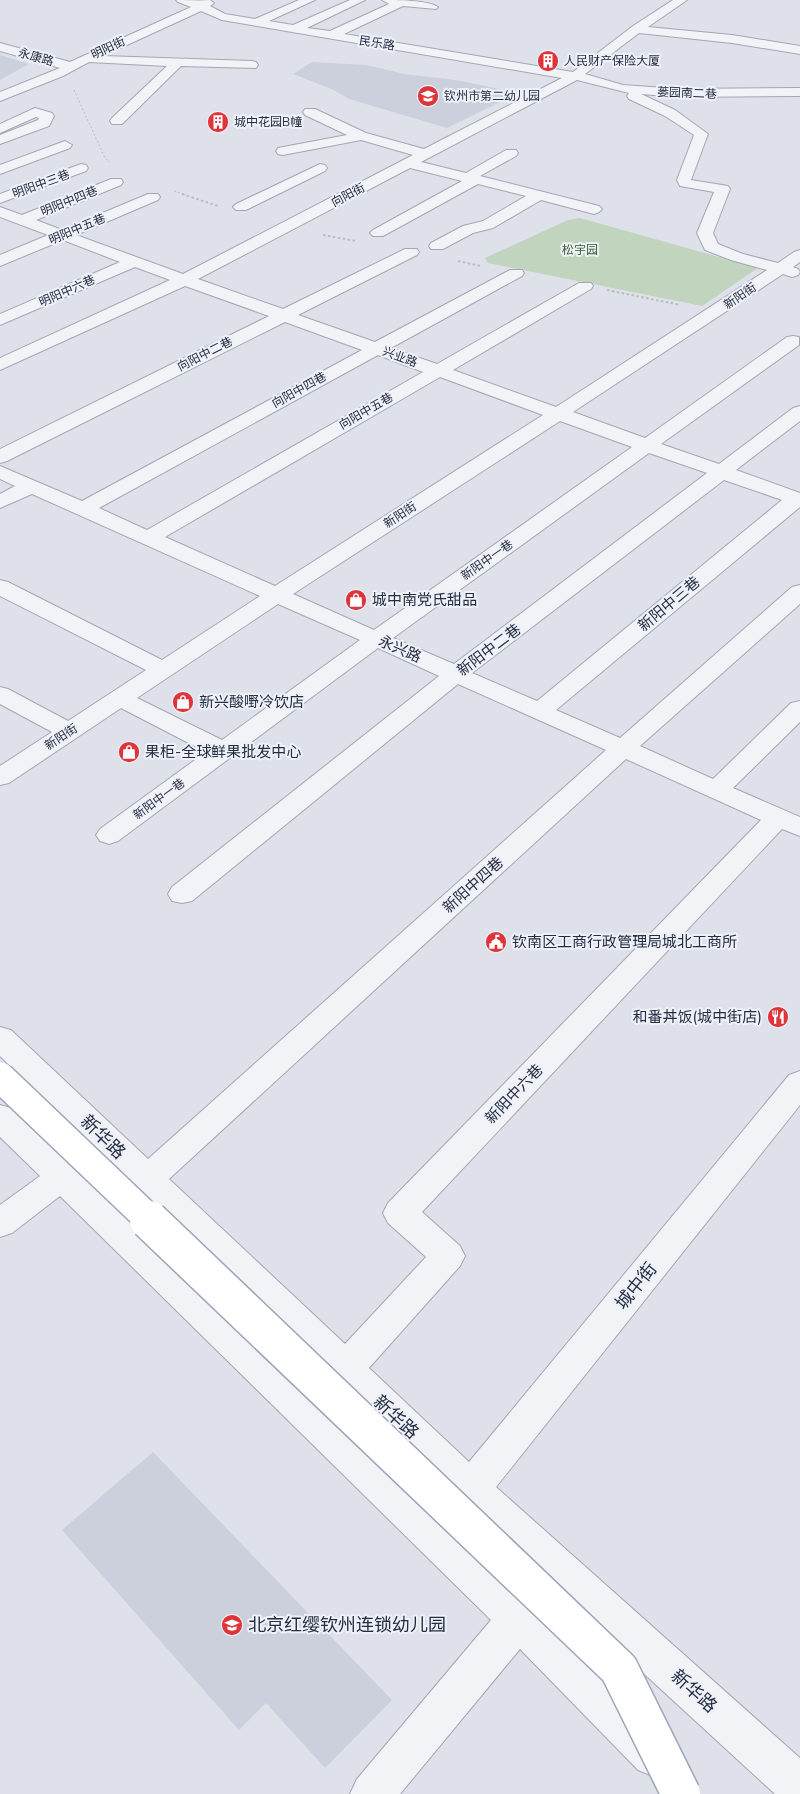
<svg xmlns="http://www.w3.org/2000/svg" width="800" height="1794" font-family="'Nunito Sans','Noto Sans SC',sans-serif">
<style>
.built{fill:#ccd0dc}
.green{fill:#c1d4be}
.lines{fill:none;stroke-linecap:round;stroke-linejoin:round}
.minor-casing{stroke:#a3a7b4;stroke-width:2}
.path-far1{stroke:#b8bcc4;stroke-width:1;stroke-dasharray:2 2;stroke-linecap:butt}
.path{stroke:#b8bcc4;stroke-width:2;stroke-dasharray:2.5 2.5;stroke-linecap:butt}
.minor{fill:#f1f3f7;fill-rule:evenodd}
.major-bridge-far1-casing{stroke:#9ca4b6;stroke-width:32;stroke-linecap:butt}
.major-bridge-casing{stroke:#9ca4b6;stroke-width:41;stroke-linecap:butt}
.major-bridge-far1{stroke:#fff;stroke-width:29}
.major-bridge{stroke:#fff;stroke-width:38}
.labels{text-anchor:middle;stroke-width:4;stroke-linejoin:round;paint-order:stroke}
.far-street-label{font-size:12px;fill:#252d42;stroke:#eef1f7}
.far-poi-label{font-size:12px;fill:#252d42;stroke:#eef1f7;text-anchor:start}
.far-park-label{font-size:12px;fill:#355f31;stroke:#eef1f7}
.poi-label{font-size:15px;fill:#252d42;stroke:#eef1f7;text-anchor:start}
.street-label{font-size:15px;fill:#252d42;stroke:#eef1f7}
.near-street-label{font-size:18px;fill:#252d42;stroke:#eef1f7}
.near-poi-label{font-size:18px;fill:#252d42;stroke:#eef1f7;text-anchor:start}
</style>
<rect width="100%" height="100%" fill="#dee1e9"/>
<!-- built -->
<path class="built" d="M0 55 29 64 0 80Z
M312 62 367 65 404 74 456 80 518 93 447 128 349 99 334 90 293 74Z
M153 1452 392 1700 325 1768 266 1703 239 1730 62 1530Z"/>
<!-- green -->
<path class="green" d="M580 218 758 268 702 306 488 263 485 258 568 220Z"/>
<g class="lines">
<!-- minor casing -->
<g class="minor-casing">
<path id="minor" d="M176 0C188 0 199 1 210 0L214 3 210 6 225 14 255 19 299 0H315L269 21 293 25 350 0H365L307 28 330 31 389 4 382 0C396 0 428 0 438 7L436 9 403 6 344 34 573 72 633 26 673 0H687L648 27 732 35 800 46V54L732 43 639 33 585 74 623 85 679 89 800 88V96L679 97 641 94 675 110 708 134 691 180 728 186 730 189 713 233 718 244 743 254 778 263 794 252 800 250V262L793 267 798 269 800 272 798 275 792 277 783 274 573 412 645 438 787 337 793 336 799 337V345L661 444 719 464 793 408 800 406V421L736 470 800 493V507L556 710 620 738 792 587 800 585V604L640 746 713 779 791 703 800 701V722L733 788 800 817V836L782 829 422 1212 460 1246 465 1256 460 1266 369 1368 469 1462 789 1075 800 1071V1105L496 1487 800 1758V1794H775L457 1502 0 1056V1027L11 1030 148 1159 606 750 458 684 192 901 182 903 172 901 168 894 172 887 439 676 378 648 118 841 109 844 100 841 96 835 100 829 206 752 121 708 9 783 0 785V766L52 732 0 704V687L8 689 68 721 146 670 0 596V580L8 582 162 660 260 596 32 494 0 508V494L15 486 0 479V466L82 501 362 350 285 322 7 461 0 463V449L269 316 185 286 0 370V358L170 280 135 267 0 325V314L120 262 63 240 0 266V255L48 235 0 217V207L22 215 111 179H121L123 182 121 185 36 220 62 230 148 194H158L160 197 158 200 76 235 183 274 413 155 361 140 283 155 278 154 276 151 278 148 347 135 305 115 303 112 305 109H315L366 133 424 149 562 78 222 20 201 11 103 56 252 61 256 62 258 65 256 68 181 66 122 124H112L110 121 112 118 167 66 89 62 63 76 0 101V92L60 68 0 51V43L70 62 191 7 178 2ZM577 80 629 93 627 96 629 99 665 116 694 135 677 180 680 186 714 192 697 233 705 250 731 260 767 270 556 407 453 370 591 289 593 286 591 283H579L437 364 391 348 522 276 524 273 522 270H510L375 342 298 315 417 255 419 252 417 249H405L283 309 198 279 410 168 462 181 373 230 370 233 373 236H383L478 184 526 196 483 221 463 226 431 243 429 246 431 249H443L473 233 493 228 541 200 594 214 599 212 602 209 599 206 480 176 516 156 518 153 516 150H506L466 173 421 162ZM378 355 423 372 147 530 99 508ZM440 377 543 415 275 586 165 537ZM560 421 632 447 374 630 293 594ZM649 453 707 473 454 664 393 638ZM724 480 782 500 537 701 472 673ZM278 604 360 640 222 740 137 698ZM626 759 761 820 388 1203 383 1213 388 1223 426 1257 345 1344 169 1179Z
M35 108 52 113 54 116 49 126 0 144V135L38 120 39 118 36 117 0 133V124Z
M65 141 72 145 70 148 0 174V165Z
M81 164 86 165 88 168 86 171 0 203V194Z
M320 164 325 165 327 168 325 171 246 210H236L233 207 236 204Z
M0 1105 11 1108 533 1605 668 1740 674 1755 668 1770 653 1776 638 1770 520 1649 400 1794H350L357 1779 491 1620 60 1196 12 1233 0 1237V1205L40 1176 0 1137Z"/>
</g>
<!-- path-far1 -->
<path class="path-far1" d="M74 90 105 158 110 162
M174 191 186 195"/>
<!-- path -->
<path class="path" d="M182 194 218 206
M323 235 356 241
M458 261 481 266
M607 290 680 305"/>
<!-- minor -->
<use href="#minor" class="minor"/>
<!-- major-bridge-far1 casing -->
<g class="major-bridge-far1-casing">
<path id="major-bridge-far1" d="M0 1077 151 1221"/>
</g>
<!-- major-bridge casing -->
<g class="major-bridge-casing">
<path id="major-bridge" d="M149 1220 619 1669 681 1794"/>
</g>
<!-- major-bridge-far1 -->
<use href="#major-bridge-far1" class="major-bridge-far1"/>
<!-- major-bridge -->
<use href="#major-bridge" class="major-bridge"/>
</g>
<!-- icons -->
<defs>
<g id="building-disc" transform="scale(1.125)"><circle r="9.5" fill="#dd353b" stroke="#eef1f7"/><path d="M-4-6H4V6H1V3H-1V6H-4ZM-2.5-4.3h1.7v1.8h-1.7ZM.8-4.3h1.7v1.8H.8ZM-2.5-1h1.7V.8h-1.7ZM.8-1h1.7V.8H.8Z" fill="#fff"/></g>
<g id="school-disc" transform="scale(1.125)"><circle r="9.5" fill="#dd353b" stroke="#eef1f7"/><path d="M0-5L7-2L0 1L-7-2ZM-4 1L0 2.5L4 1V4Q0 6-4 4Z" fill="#fff"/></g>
<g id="shop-disc" transform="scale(1.125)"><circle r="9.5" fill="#dd353b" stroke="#eef1f7"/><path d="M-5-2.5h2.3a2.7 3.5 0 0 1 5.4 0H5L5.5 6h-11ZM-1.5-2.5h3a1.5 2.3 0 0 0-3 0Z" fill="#fff"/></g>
<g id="civic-disc" transform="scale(1.125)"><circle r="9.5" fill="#dd353b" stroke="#eef1f7"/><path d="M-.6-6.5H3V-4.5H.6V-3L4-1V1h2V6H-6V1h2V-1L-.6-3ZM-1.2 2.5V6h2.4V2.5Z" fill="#fff"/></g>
<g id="restaurant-disc" transform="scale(1.125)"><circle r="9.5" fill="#dd353b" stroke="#eef1f7"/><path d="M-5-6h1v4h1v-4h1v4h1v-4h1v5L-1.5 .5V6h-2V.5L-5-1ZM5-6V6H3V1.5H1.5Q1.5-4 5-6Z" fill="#fff"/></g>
</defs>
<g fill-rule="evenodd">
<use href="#building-disc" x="548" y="61"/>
<use href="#school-disc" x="428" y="96"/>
<use href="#building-disc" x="218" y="122"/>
<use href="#shop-disc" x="356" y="600"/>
<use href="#shop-disc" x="183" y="702"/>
<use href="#shop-disc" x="129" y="752"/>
<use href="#civic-disc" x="496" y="942"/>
<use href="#restaurant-disc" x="778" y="1017"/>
<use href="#school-disc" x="232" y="1625"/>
</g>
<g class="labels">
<!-- far-street labels -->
<g class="far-street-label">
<text transform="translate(377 43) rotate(9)" y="4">民乐路</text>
<text transform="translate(108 48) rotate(-25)" y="4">明阳街</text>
<text transform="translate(36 57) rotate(16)" y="4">永康路</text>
<text transform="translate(687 93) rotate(2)" y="4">蒌园南二巷</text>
<text transform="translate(41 184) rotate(-20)" y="4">明阳中三巷</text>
<text transform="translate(348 195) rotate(-28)" y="4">向阳街</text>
<text transform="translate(69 201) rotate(-22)" y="4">明阳中四巷</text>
<text transform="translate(77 229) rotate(-23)" y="4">明阳中五巷</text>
<text transform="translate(67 291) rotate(-24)" y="4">明阳中六巷</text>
<text transform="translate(740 296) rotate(-34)" y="4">新阳街</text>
<text transform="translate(205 354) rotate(-27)" y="4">向阳中二巷</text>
<text transform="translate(400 357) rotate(20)" y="4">兴业路</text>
<text transform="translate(299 390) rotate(-29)" y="4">向阳中四巷</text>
<text transform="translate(366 411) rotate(-30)" y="4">向阳中五巷</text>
<text transform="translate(400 515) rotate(-33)" y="4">新阳街</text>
<text transform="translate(487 560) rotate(-35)" y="4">新阳中一巷</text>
<text transform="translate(61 737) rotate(-33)" y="4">新阳街</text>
<text transform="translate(159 799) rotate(-36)" y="4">新阳中一巷</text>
</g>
<!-- far-poi labels -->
<g class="far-poi-label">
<text x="564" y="65">人民财产保险大厦</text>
<text x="444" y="100">钦州市第二幼儿园</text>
<text x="234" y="126">城中花园B幢</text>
</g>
<!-- far-park labels -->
<g class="far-park-label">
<text x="580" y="254">松宇园</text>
</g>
<!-- poi labels -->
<g class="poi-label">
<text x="372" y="605">城中南党氏甜品</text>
<text x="199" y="707">新兴酸嘢冷饮店</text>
<text x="145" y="757">果柜-全球鲜果批发中心</text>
<text x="512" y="947">钦南区工商行政管理局城北工商所</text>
<text x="762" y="1022" text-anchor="end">和番丼饭(城中街店)</text>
</g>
<!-- street labels -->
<g class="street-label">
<text transform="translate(669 604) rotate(-40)" y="5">新阳中三巷</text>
<text transform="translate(400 649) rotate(24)" y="5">永兴路</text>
<text transform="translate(489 650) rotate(-37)" y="5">新阳中二巷</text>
<text transform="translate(473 885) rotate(-42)" y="5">新阳中四巷</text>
<text transform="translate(514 1094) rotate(-46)" y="5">新阳中六巷</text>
</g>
<!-- near-street labels -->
<g class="near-street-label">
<text transform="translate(103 1137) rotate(44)" y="6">新华路</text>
<text transform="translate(636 1286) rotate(-51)" y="6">城中街</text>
<text transform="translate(396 1417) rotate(43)" y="6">新华路</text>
<text transform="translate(694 1691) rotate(42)" y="6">新华路</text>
</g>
<!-- near-poi labels -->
<g class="near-poi-label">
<text x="248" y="1631">北京红缨钦州连锁幼儿园</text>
</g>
</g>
</svg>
